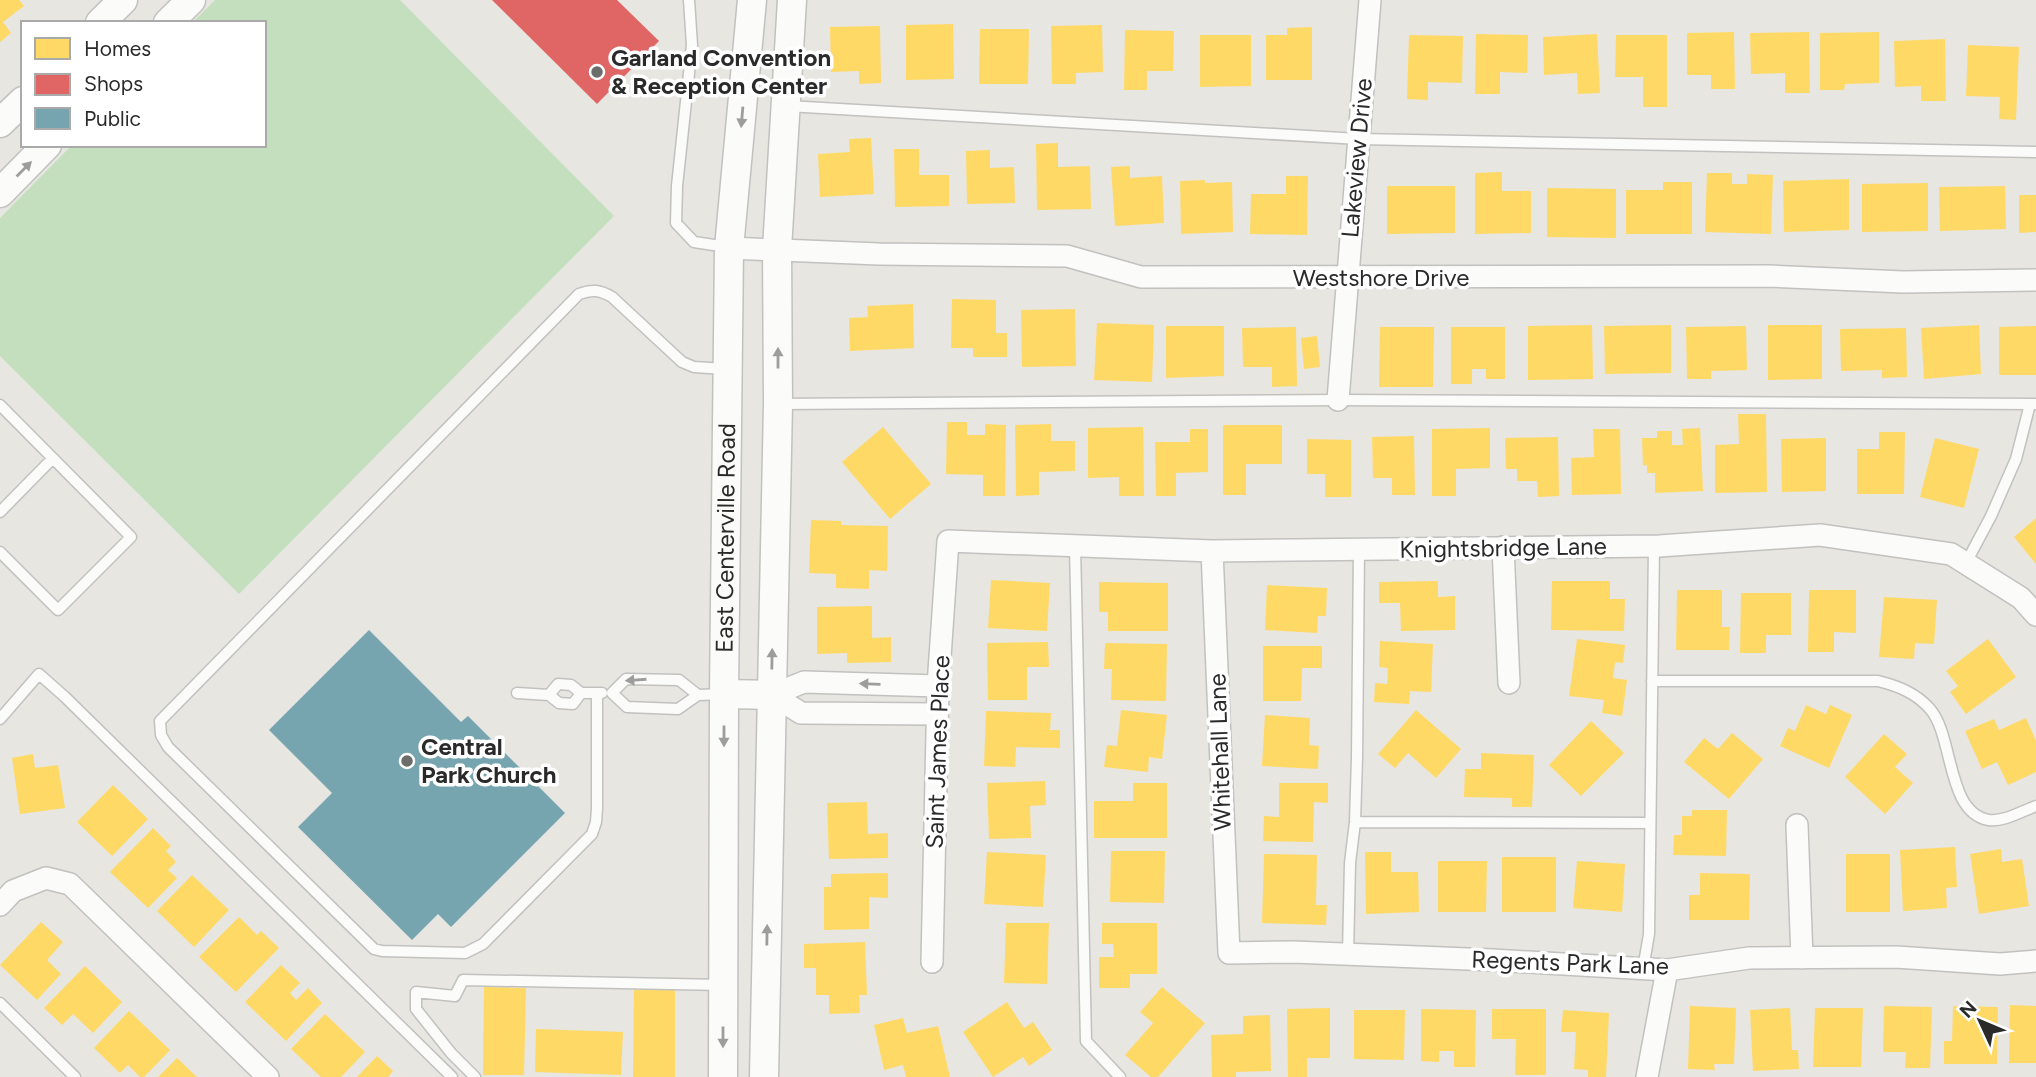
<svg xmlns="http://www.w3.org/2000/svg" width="2036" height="1077" font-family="Figtree,sans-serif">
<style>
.green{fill:#c3dfbe}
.homes{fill:#ffd966}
.shops{fill:#e06666}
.public{fill:#76a5af}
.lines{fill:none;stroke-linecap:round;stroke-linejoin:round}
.lane-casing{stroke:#c2c1c0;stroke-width:13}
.street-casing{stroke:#c2c1c0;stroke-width:24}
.secondary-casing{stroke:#c2c1c0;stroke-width:31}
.lane{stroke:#fbfbfa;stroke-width:10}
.street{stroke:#fbfbfa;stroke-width:21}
.secondary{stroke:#fbfbfa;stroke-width:28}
.oneway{fill:#9d9d9c}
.poi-dot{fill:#6c6c6a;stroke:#fff;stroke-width:2.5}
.labels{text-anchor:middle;stroke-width:7;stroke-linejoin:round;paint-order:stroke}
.poi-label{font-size:24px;font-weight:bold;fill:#2a2a2a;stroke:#fff;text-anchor:start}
.street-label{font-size:24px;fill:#2a2a2a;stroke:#fff}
</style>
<rect width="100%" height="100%" fill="#e7e6e1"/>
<!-- green -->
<path class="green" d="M215 0H400L614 216 239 594 0 356V218L72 145H264V23H192Z"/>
<!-- homes -->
<path class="homes" d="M0 0H19L24 6 3 22 11 33 0 42Z
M953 24 954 79 906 80V25Z
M1102 25 1103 72 1076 73V84H1052L1051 26Z
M880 26 881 83 859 84V71L831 72 830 27Z
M1312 27V80H1266V35H1287V28Z
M980 29H1029L1028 84H979Z
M1125 30 1174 31 1173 71H1147V90H1124Z
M1734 32 1735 89H1711V75H1687V33Z
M1809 32 1810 93H1785V73L1751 74 1750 33Z
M1879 32V83L1845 84 1844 90H1820V33Z
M1476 34 1528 35 1527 73 1500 72V94H1475Z
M1597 34 1600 93 1578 94 1577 73 1544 75 1543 37Z
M1200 35H1251V86L1200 87Z
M1409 35 1463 36 1462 83 1428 82V100L1407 99Z
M1616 35H1667V107H1643V77H1615Z
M1945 39 1946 101H1921V86L1895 87 1894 41Z
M1968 45 2019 47 2016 120 1999 119 2000 97 1966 96Z
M871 138 874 194 820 197 818 154 850 152 849 139Z
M1058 143V167L1090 166 1091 209 1037 210 1036 144Z
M894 149H919V175H949V206L895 207Z
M990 150V168L1014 167 1015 203 967 204 966 151Z
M1130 166V178L1162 176 1164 223 1115 226 1111 167Z
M1502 172V191H1531V233L1475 234V173Z
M1707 173H1732V184H1747V174L1773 175 1771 234 1705 232Z
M1286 176H1308L1307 235 1250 234 1251 194H1286Z
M1849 179V230L1784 232 1783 181Z
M1205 180V183L1232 182 1233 232 1181 234 1180 181Z
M1663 182H1692V234H1626V190H1663Z
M1928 183V231L1862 232V184Z
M1387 186H1455V233L1387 234Z
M2005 186 2006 229 1940 231 1939 187Z
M1547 188 1616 189V238L1547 237Z
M2019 195H2036V232L2019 233Z
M952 299 996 300V333H1007V357H973V348H951Z
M913 304 914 348 850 351 849 318 868 317 867 306Z
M1075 309 1076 366 1022 367 1021 310Z
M1097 323 1154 325 1152 382 1094 380Z
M1592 325 1593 379 1528 380V326Z
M1671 325V373L1605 374 1604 326Z
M1768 325H1822V379L1768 380Z
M1979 325 1981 374 1924 379 1921 328Z
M1166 326H1224V376L1166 378Z
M1746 326 1747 370 1711 371V379H1687L1686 327Z
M2036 326V375H1999V327Z
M1296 327 1297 386 1272 387V367H1243L1242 328Z
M1380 327H1434L1433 387H1379Z
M1451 327H1505V379H1486V369H1472V384H1451Z
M1906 328 1907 377 1882 378V370L1841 371 1840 329Z
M1317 336 1320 367 1304 369 1301 338Z
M1738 414H1766L1767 492 1715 493V445L1739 444Z
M947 422H967V435H985V424L1006 425 1005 496H983V475L946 474Z
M1051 424V441H1075V471L1039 472V495L1016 496 1015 425Z
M1223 425H1282V464H1246V495H1223Z
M883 427 931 484 890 519 842 462Z
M1143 427 1144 496H1119V477L1088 478V428Z
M1490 428V468L1456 469V496H1432V429Z
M1700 428 1703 491 1655 493V473H1647V465L1643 466 1642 438H1657V431H1672V445H1683L1682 429Z
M1190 429H1208V472L1176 473V496H1156L1155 442H1190Z
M1593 429H1620L1621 494 1572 495 1571 458 1594 457Z
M1879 432H1905L1904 494H1857V449H1879Z
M1414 436 1415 495H1392V478H1373L1372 437Z
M1558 437 1559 496 1538 497 1537 481H1517V469H1506L1505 438Z
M1826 438V491L1782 492 1781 439Z
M1935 438 1979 449 1964 508 1920 497Z
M1307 439 1351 440V497H1325V474H1307Z
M2036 518V564L2014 537Z
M811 520 841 521V525L888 526 887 571 869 570V589L836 588V574L809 573Z
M991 580 1050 583 1047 631 988 628Z
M1438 581V597L1455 596V630L1401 631 1400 603H1379V582Z
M1552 581H1610V599H1625L1624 631 1551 630Z
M1099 582 1168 583V631H1108V612H1099Z
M1267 585 1327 588 1326 616H1318L1317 633 1265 630Z
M1677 590H1722V627H1730L1729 650H1676Z
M1809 590H1856V633L1834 632V652H1808Z
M1741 593H1791V635H1766V653H1740Z
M1884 597 1937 600 1934 644 1915 643 1914 659 1879 657Z
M872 606V638L891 637V662L847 663V653L817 654V607Z
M1577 639 1625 645 1623 663 1615 662 1613 678 1627 680 1622 716 1602 713 1604 700 1569 696Z
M1988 639 2016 677 1966 714 1950 692 1958 686 1946 671Z
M1380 641 1433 644 1431 692 1410 691 1409 704 1374 702 1375 683 1387 684 1388 668 1379 667Z
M1048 642 1049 667H1027V700H988L987 643Z
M1105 643 1167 644 1166 701 1111 700 1112 669H1104Z
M1263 646H1322V668H1302L1301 701H1263Z
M1806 705 1826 714 1830 705 1852 715 1829 768 1780 746 1788 728 1795 731Z
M1121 710 1167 715 1162 759 1149 757 1148 772 1104 767 1107 745 1117 746Z
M1416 710 1461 749 1436 778 1408 753 1395 768 1378 754Z
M986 711 1051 713 1050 730H1060V748L1016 747 1015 767 984 766Z
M1265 715 1310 718 1309 745 1319 746 1318 769 1262 766Z
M2026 718 2036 741V772L2008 785 1997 762 1982 769 1965 731 1994 719 1999 730Z
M1591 721 1624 753 1581 796 1549 765Z
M1732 733 1763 759 1729 799 1684 762 1704 738 1718 749Z
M1884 734 1907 754 1895 767 1913 783 1885 814 1845 777Z
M1481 753 1534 755 1532 807H1512V798L1464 797 1465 769H1481Z
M33 754 35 768 58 765 65 808 20 814 12 758Z
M1045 781 1046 805 1030 806 1031 838 989 839 987 783Z
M1133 783H1167V838H1094V801H1133Z
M1279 783H1328V803L1314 802 1313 842 1263 841 1264 816 1279 817Z
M113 785 148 819 112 856 77 822Z
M867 802 868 834 888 833V858L829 859 827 803Z
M1692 810H1727L1726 856 1673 855 1674 835H1682V816H1692Z
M153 828 171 846 166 851 176 862 168 870 177 878 148 908 110 872Z
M1955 847 1957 887 1946 888 1947 908 1903 911 1900 850Z
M2001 849 2002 862 2022 859 2029 906 1979 914 1970 854Z
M1111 851H1165L1164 903 1110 902Z
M987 852 1046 855 1043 907 984 904Z
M1365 852H1391V872H1418L1419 912 1366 914Z
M1264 854 1317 855 1316 905H1327L1326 925 1262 923Z
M1846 854H1890V912H1846Z
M1502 857H1556V912H1502Z
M1438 861H1487L1486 912H1438Z
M1577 861 1625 864 1622 912 1573 908Z
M888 873V898L869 897V929L824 930V887H831V874Z
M1700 873 1750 874 1749 920H1689V895H1700Z
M192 875 229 910 194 947 157 911Z
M239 917 257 935 261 931 279 948 236 992 199 957Z
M41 922 63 942 47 960 61 974 37 1000 0 965Z
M1006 923H1049L1047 984 1004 983Z
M1102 923H1157V974H1130V988H1099V957H1114L1113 944H1102Z
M865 942 867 995H859L860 1013 829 1014V995H816V968H804V944Z
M281 965 300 983 290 993 296 1000 308 988 322 1003 286 1041 245 1002Z
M85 966 122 1002 93 1033 73 1014 62 1025 44 1008Z
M484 987 526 988 524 1075H483Z
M1162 987 1205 1023 1158 1077H1151L1125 1055 1153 1023 1140 1012Z
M634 990H675V1077H633Z
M1007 1002 1024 1028 1033 1022 1052 1050 1029 1066 1023 1057 993 1077 963 1032Z
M2010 1005 2036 1006V1063H2009Z
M1690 1006 1736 1008 1734 1064H1714L1715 1070 1688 1069Z
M1884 1006 1932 1007 1930 1068H1905L1906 1052H1883Z
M1953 1006 1998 1007 1997 1064H1944V1041H1952Z
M1330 1008V1058H1307V1077H1288L1287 1009Z
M1790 1008 1792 1050H1798L1799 1069 1753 1071 1750 1010Z
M1815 1008H1863L1861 1067H1813Z
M1421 1009 1476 1010 1475 1067H1454V1051H1439V1062L1421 1061Z
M1492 1009H1546V1075H1515L1516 1039H1492Z
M1354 1010H1405L1404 1060 1354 1059Z
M1563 1010 1609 1013 1606 1077H1588V1070L1574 1069 1576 1032H1561Z
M129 1011 170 1050 144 1077H140L128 1065 120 1073 94 1048Z
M325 1014 365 1052 341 1077H321L291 1049Z
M1270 1015 1271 1071 1236 1072V1077H1212L1211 1035 1243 1034V1016Z
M903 1018 907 1033 938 1026 950 1077H906L903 1065 884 1070 874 1025Z
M536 1029 623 1032 621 1075 535 1072Z
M377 1056 393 1071 388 1077H357Z
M177 1058 197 1077H158Z"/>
<!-- shops -->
<path class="shops" d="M492 0H617L659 41 597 104Z"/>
<!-- public -->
<path class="public" d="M369 630 461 722 468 716 565 813 451 927 438 914 412 940 298 827 332 793 269 730Z"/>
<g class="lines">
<!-- lane casing -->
<g class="lane-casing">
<path id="lane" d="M689 0 692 45 677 186 676 223 694 242 727 247
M787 106 1359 139 2036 152
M778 404 1338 400 2036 404
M0 405 131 537 58 610 0 552
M0 512 52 459
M1075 546 1086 1041 1120 1077
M1966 563 1991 516 2016 459 2030 404
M1652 681H1878C1898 686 1916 693 1930 709 1954 736 1946 813 1989 820 2004 822 2022 811 2036 806
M517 693 549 695
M581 693 571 685 558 684 549 695 559 703 573 704 581 693H602
M597 693V808L596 822 592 834 483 944 465 953 382 951 374 949 168 747 161 735 160 721 579 294C592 289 600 290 612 297L682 362 694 367 725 369
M698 695 679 680 626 679 612 693 627 707 678 709 698 695 724 694
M0 719 39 674 65 697 452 1077
M1355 822 1650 823
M1348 954 1350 863 1355 822 1357 758 1359 549
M1643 969 1649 934 1654 546
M0 1003 75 1077
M475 1077 451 1053 416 1009V992L455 996 463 980 723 985"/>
</g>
<!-- street casing -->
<g class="street-casing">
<path id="street" d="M729 248 879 254 1067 256 1141 277 1768 276 1903 282 2036 280
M1338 400 1370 0
M1503 547 1509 683
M1212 551 1229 953 1293 952 1493 960 1667 970 1749 958 1896 957 2000 964 2036 961
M937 714 801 713 772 695 804 682 938 686
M1797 825 1802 958
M0 905 13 891 46 878 70 884 268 1077
M932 962 938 686 948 541 1212 551 1659 546 1820 535 1951 554 2021 598 2036 615
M1647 1077 1667 970"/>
</g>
<!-- secondary casing -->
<g class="secondary-casing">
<g id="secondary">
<path d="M100 23 123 0"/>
<path d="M168 23 191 0"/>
<path d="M0 123 23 101"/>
<path d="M0 193 47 145"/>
<path d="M724 694 772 695"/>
<path id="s1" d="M723 1077 724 694 729 248 752 0"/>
<path d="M764 1077 778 404 777 249 792 0"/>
</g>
</g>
<!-- lane -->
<use href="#lane" class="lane"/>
<!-- street -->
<use href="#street" class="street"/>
<!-- secondary -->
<use href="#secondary" class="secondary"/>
</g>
<!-- one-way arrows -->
<defs><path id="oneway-solid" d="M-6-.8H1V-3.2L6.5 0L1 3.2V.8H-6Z" transform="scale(1.75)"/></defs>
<g class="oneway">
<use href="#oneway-solid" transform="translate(742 117) rotate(95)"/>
<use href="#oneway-solid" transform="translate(24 169) rotate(-45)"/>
<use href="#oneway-solid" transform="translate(778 358) rotate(-90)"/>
<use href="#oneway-solid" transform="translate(772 659) rotate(-89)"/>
<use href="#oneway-solid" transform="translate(636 680) rotate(176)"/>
<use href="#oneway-solid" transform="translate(870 684) rotate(-178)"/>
<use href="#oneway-solid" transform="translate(724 736) rotate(90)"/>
<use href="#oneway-solid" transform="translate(767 935) rotate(-89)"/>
<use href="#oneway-solid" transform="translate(723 1037) rotate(90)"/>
</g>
<!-- markers -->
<g class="poi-dot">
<circle cx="597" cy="72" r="7"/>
<circle cx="407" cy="761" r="7"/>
</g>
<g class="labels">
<!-- poi labels -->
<g class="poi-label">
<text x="611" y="66">Garland Convention<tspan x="611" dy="28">&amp; Reception Center</tspan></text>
<text x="421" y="755">Central<tspan x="421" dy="28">Park Church</tspan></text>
</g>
<!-- street labels -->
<g class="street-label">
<text transform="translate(1357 158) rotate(-85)" y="8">Lakeview Drive</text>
<text x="1381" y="286">Westshore Drive</text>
<text dy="8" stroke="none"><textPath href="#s1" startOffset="539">East Centerville Road</textPath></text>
<text transform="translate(1503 548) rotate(-1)" y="8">Knightsbridge Lane</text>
<text transform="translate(938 752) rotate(-88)" y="8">Saint James Place</text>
<text transform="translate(1220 752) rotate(-92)" y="8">Whitehall Lane</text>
<text transform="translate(1570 963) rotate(2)" y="8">Regents Park Lane</text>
</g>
</g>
<!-- legend -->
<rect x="21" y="21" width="245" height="126" fill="#ffffff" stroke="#aaaaaa" stroke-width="2"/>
<rect x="35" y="38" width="35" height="21" fill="#ffd966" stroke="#aaaaaa" stroke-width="2"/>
<text x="84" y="56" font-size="21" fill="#2a2a2a">Homes</text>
<rect x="35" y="74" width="35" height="21" fill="#e06666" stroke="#aaaaaa" stroke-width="2"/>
<text x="84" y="91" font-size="21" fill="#2a2a2a">Shops</text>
<rect x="35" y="108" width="35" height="21" fill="#76a5af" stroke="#aaaaaa" stroke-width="2"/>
<text x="84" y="126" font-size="21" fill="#2a2a2a">Public</text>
<!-- north arrow -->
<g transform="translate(1980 1021) rotate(314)" stroke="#ffffff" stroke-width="5" paint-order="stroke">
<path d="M0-5L12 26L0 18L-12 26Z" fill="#2a2a2a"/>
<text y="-10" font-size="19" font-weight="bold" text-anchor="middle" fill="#2a2a2a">N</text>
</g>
</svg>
